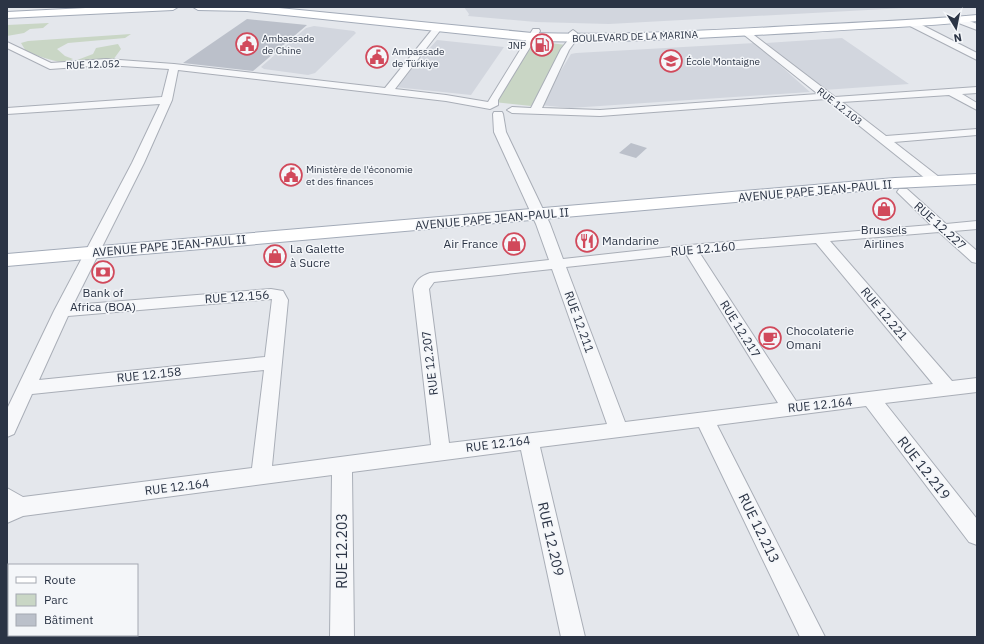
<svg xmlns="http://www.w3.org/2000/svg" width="984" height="644" font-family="'IBM Plex Sans',sans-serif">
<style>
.built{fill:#d2d6de}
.green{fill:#c9d6c5}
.building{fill:#bbc0ca}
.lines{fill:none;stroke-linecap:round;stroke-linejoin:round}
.street-casing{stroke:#a9aeb7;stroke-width:2}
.primary-casing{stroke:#a3abb8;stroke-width:2}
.street{fill:#f7f8fa;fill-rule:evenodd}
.primary{fill:#fff;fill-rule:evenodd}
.labels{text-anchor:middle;stroke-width:3;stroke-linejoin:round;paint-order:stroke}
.far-street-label{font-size:10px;fill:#2b3445;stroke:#f4f6f9}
.far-poi-label{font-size:10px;fill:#2b3445;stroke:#f4f6f9;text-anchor:start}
.street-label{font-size:12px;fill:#2b3445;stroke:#f4f6f9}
.poi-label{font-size:12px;fill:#2b3445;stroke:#f4f6f9;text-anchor:start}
.near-street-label{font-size:14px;fill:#2b3445;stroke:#f4f6f9}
</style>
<rect width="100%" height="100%" fill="#e4e7ec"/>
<!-- built -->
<path class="built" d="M464 7H923L609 24 536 22 468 16 469 14Z
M314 26 354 31 356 33 315 73 308 75 264 69 261 67 306 28Z
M842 38 909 84 824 90 766 43Z
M437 40 504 47 471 95 395 87Z
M755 43 810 92 570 108 540 105 571 54 576 53Z"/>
<!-- green -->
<path class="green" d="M49 23 43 28 30 29 24 33 7 36V25Z
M131 34 125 38 68 43 57 49 65 56 73 59C59 67 42 55 27 53L21 43 28 41Z
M534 41 566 45 531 106 494 102Z
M118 44 121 49 113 60 72 62 93 54 96 48Z"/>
<!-- building -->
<path class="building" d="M247 19 307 25 253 71 183 63Z
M631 143 647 148 636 158 619 153Z"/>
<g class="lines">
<!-- street casing -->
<g class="street-casing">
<path id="street" d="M956 18H962L977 24V30L956 22Z
M908 21H914L977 53V60L908 25Z
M438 25 442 28 395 89 446 95 488 102 533 29H539L540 31 498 100V105L490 109 446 101 178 70 172 100 144 163 73 305 271 289 283 291 288 300 272 466 431 445 413 289C416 280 421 276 430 273L549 260 536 224 494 132 493 114 494 112H502L503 114 506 132 550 224 563 259 690 245 931 225 897 192 899 189H907L946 224 977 221V229L954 231 977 251V263L972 262 939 232 830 241 952 381 977 378V392L885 403 977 519V545L969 542 866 406 717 425 825 637H800L699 427 540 447 585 637H561L521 450 352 472 354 637H330L332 475 23 516 7 523V488L23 497 252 468 264 370 32 394 14 434 7 437V409L54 311 132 163 160 104 7 114V108L162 97 169 69 106 65 50 69 7 48V42L51 63 106 59 174 64 385 88 435 26ZM816 243 933 384 796 401 699 252ZM686 254 778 403 625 422 566 267ZM552 269 607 424 449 443 429 289 434 282ZM272 299 265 357 39 380 68 316Z
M746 29 835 97 977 87V93L962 94 977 103V110L949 95 842 102 886 136 977 129V135L894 142 939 177 941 180 935 184 931 183 826 99 600 116 512 113 507 110 512 107 531 108 561 49 569 39V33L573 30 577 33V39L569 50 542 108 600 110 818 94 743 34 742 32Z"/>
</g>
<!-- primary casing -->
<g class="primary-casing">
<path id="primary" d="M105 7H178L173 10 7 18V12Z
M193 7H269L532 33C625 36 718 30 811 25 866 22 922 20 977 15V21C922 27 866 28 811 32 718 37 625 43 532 41L247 11 198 10Z
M977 174V184L895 188 7 266V254L895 178Z"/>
</g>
<!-- street -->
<use href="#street" class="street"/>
<!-- primary -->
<use href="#primary" class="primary"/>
</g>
<!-- icons -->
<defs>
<g id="civic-ring" transform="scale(1.15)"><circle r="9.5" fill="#f4f6f9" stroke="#d1495b" stroke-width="1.5"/><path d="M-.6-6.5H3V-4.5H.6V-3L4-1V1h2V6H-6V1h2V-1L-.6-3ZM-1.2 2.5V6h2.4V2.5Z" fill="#d1495b"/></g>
<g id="fuel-ring" transform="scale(1.15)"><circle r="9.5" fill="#f4f6f9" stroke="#d1495b" stroke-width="1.5"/><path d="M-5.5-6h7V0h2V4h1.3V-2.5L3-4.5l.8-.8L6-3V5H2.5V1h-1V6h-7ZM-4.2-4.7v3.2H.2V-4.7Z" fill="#d1495b"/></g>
<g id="school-ring" transform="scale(1.15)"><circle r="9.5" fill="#f4f6f9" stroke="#d1495b" stroke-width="1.5"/><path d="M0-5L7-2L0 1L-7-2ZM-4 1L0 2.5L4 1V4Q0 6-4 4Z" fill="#d1495b"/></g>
<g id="shop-ring" transform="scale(1.15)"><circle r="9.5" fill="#f4f6f9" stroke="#d1495b" stroke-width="1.5"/><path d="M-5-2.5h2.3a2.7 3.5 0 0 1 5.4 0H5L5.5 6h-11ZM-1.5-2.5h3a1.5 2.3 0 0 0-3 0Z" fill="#d1495b"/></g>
<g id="restaurant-ring" transform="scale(1.15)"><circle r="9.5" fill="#f4f6f9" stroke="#d1495b" stroke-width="1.5"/><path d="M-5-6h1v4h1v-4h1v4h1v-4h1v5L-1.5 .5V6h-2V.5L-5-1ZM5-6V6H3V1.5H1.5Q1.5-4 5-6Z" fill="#d1495b"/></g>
<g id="bank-ring" transform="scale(1.15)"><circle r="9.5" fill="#f4f6f9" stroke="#d1495b" stroke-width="1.5"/><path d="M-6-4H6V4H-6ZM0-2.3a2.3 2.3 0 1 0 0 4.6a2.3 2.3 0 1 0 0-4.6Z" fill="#d1495b"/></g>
<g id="cafe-ring" transform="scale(1.15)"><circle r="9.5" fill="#f4f6f9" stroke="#d1495b" stroke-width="1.5"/><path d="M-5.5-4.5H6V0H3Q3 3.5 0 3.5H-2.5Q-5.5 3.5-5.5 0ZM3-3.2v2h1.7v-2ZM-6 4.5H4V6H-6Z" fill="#d1495b"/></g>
</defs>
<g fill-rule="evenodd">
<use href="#civic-ring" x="247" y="44"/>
<use href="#fuel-ring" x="542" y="45"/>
<use href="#civic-ring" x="377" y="57"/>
<use href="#school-ring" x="671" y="61"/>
<use href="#civic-ring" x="291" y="175"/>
<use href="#shop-ring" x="884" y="209"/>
<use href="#restaurant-ring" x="587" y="241"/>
<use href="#shop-ring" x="514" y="244"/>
<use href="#shop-ring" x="275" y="256"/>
<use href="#bank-ring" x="103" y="272"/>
<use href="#cafe-ring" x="770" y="338"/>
</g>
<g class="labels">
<!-- far-street labels -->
<g class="far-street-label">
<text transform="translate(635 36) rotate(-2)" y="4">BOULEVARD DE LA MARINA</text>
<text transform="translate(93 64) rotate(-2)" y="4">RUE 12.052</text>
<text transform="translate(840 106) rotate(38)" y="4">RUE 12.103</text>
</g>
<!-- far-poi labels -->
<g class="far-poi-label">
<text x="262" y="42">Ambassade<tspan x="262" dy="12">de Chine</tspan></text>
<text x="526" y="49" text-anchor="end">JNP</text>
<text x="392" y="55">Ambassade<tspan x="392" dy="12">de Türkiye</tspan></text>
<text x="686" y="65">École Montaigne</text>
<text x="306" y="173">Ministère de l'économie<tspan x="306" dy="12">et des finances</tspan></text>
</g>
<!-- street labels -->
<g class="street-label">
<text transform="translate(815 191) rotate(-5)" y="4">AVENUE PAPE JEAN-PAUL II</text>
<text transform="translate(492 219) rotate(-5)" y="4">AVENUE PAPE JEAN-PAUL II</text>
<text transform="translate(940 226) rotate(42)" y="4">RUE 12.227</text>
<text transform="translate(169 246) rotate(-5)" y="4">AVENUE PAPE JEAN-PAUL II</text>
<text transform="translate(703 249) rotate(-5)" y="4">RUE 12.160</text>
<text transform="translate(237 297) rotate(-4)" y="4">RUE 12.156</text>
<text transform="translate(884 314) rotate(50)" y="4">RUE 12.221</text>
<text transform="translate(579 322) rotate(70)" y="4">RUE 12.211</text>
<text transform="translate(740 329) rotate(58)" y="4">RUE 12.217</text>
<text transform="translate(430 363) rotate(-97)" y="4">RUE 12.207</text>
<text transform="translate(149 375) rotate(-6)" y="4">RUE 12.158</text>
<text transform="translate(820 405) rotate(-6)" y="4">RUE 12.164</text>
<text transform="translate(498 444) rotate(-7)" y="4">RUE 12.164</text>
<text transform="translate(177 487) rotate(-7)" y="4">RUE 12.164</text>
</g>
<!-- poi labels -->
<g class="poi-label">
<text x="884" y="234" text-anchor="middle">Brussels<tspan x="884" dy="14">Airlines</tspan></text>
<text x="602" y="245">Mandarine</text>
<text x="498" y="248" text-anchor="end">Air France</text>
<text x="290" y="253">La Galette<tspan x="290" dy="14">à Sucre</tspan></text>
<text x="103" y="297" text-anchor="middle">Bank of<tspan x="103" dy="14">Africa (BOA)</tspan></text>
<text x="786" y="335">Chocolaterie<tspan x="786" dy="14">Omani</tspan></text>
</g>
<!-- near-street labels -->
<g class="near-street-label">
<text transform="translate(924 468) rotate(52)" y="5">RUE 12.219</text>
<text transform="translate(759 528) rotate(64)" y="5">RUE 12.213</text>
<text transform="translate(551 539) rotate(77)" y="5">RUE 12.209</text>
<text transform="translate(342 551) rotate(-90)" y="5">RUE 12.203</text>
</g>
</g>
<!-- border -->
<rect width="984" height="644" fill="none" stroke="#2b3445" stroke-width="16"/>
<!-- legend -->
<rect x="8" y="564" width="130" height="72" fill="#f4f6f9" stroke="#a4a8b1"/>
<rect x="16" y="577" width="20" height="6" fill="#ffffff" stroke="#a4a8b1"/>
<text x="44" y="584" font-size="12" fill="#2b3445">Route</text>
<rect x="16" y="594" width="20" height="12" fill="#c9d6c5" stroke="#a4a8b1"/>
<text x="44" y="604" font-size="12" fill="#2b3445">Parc</text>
<rect x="16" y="614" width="20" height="12" fill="#bbc0ca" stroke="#a4a8b1"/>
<text x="44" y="624" font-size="12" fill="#2b3445">Bâtiment</text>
<!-- north arrow -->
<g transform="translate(956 28) rotate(170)" stroke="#f4f6f9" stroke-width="3" paint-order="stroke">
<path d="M0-3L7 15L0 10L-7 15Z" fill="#2b3445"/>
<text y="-6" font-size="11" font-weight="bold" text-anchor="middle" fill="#2b3445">N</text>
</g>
</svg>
